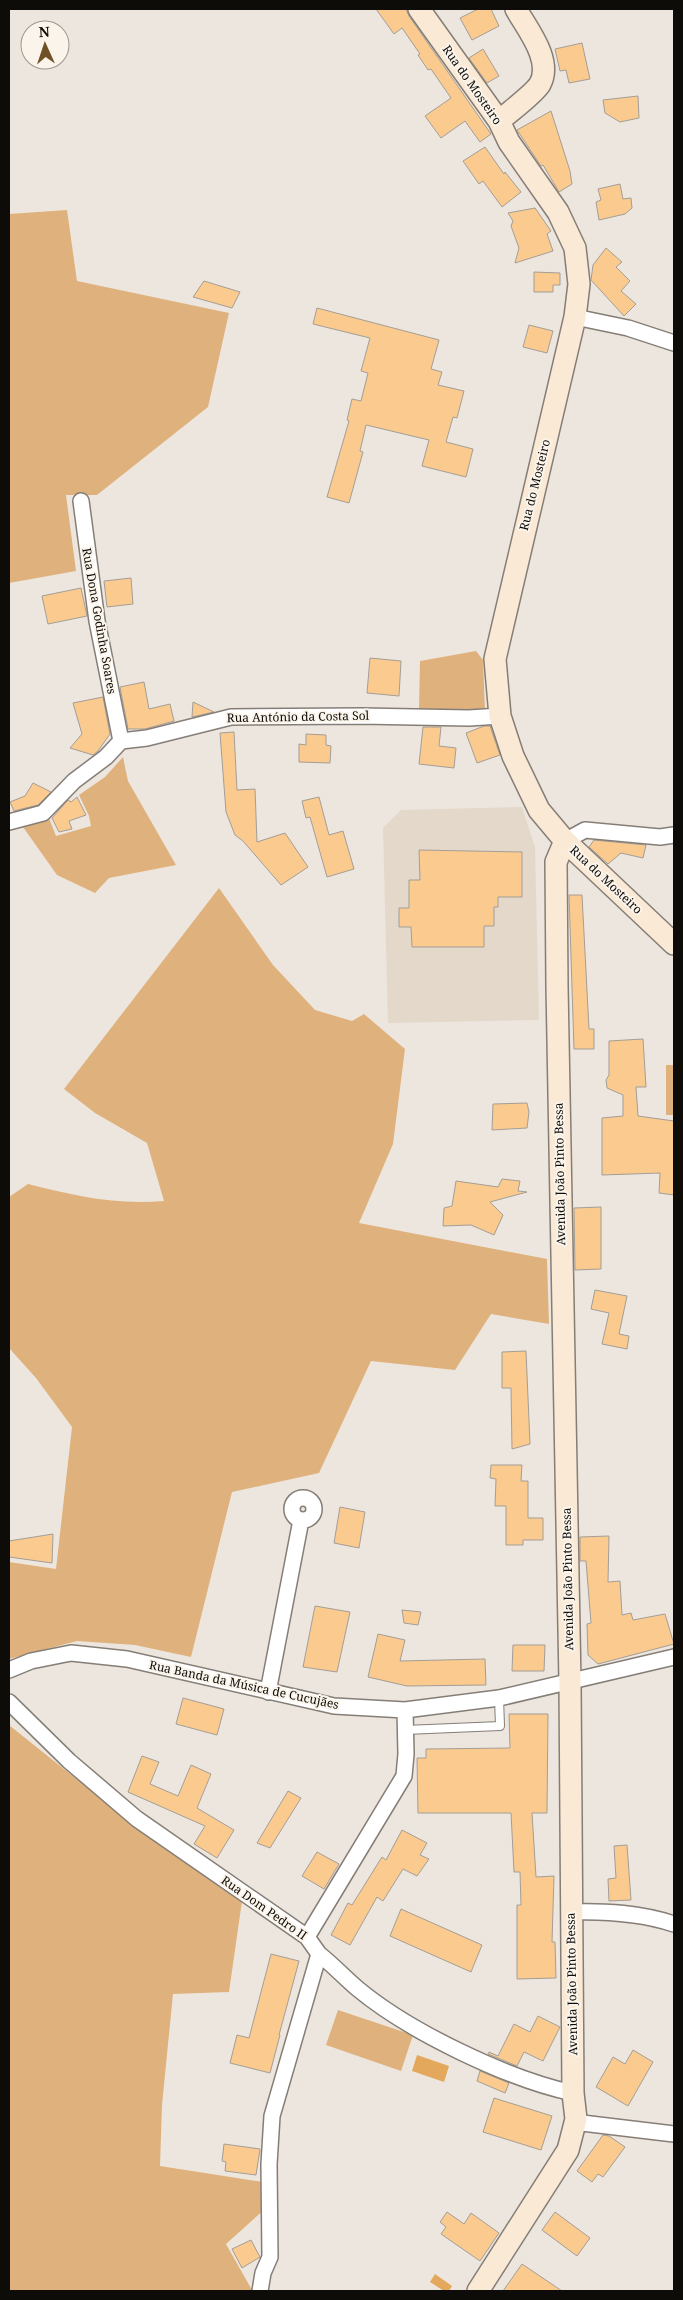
<svg xmlns="http://www.w3.org/2000/svg" width="683" height="2300" font-family="'Noto Serif',serif">
<style>
.built{fill:#e4d8ca}
.green{fill:#dfb27d}
.water{fill:#e3a85c}
.building{fill:#faca8f;stroke:#a49e96}
.lines{fill:none;stroke-linecap:round;stroke-linejoin:round}
.service-casing{stroke:#857e77;stroke-width:10}
.minor-casing{stroke:#857e77;stroke-width:18}
.secondary-casing{stroke:#857e77;stroke-width:24}
.service{stroke:#fff;stroke-width:8}
.minor{stroke:#fff;stroke-width:15}
.secondary{stroke:#f9e9d5;stroke-width:21}
.labels{text-anchor:middle;stroke-width:4;stroke-linejoin:round;paint-order:stroke}
.street-label{font-size:12px;fill:#0e0c09;stroke:#fbf4eb}
</style>
<rect width="100%" height="100%" fill="#ede6de"/>
<!-- built -->
<path class="built" d="M522 807 535 847 539 1020 388 1023 383 828 401 810Z"/>
<!-- green -->
<path class="green" d="M67 210 77 281 229 313 208 407 97 495H66L76 571 9 583V214Z
M476 651 483 660 485 711H421L419 708 420 661Z
M123 757 128 781 176 865 109 878 95 893 57 875 23 827 49 818 56 836 91 826 89 816 79 795 105 777Z
M219 888 273 965 315 1010 352 1021 364 1014 405 1049 393 1144 359 1223 547 1259 549 1324 491 1314 455 1370 371 1361 319 1473 232 1492 191 1657 135 1645 77 1641 9 1659V1562L56 1569 72 1427 36 1378 9 1348V1197L28 1184C76 1196 114 1205 164 1201L147 1143 95 1113 64 1089Z
M666 1065H674V1115H666Z
M9 1725 120 1814 242 1901 229 1992 173 1994 162 2105 160 2166 263 2182 266 2208 226 2244 252 2290 250 2291H9Z
M338 2010 413 2035 401 2071 326 2045Z"/>
<!-- water -->
<path class="water" d="M417 2055 449 2066 444 2082 412 2071Z
M435 2274 452 2286 449 2291H444L430 2282Z"/>
<!-- building -->
<path class="building" d="M376 9H406L409 16 491 134 480 142 465 121 441 138 425 116 451 98 431 69 428 70 418 55 420 54 402 28 394 34Z
M478 9H491L499 26 472 40 460 18Z
M582 43 590 79 569 83 566 70 560 71 555 49Z
M483 49 499 76 487 83 469 58Z
M638 96 639 118 620 122 605 113 603 100Z
M551 111 570 171 572 184 559 192 543 165 541 166 517 130Z
M485 147 504 174 505 172 521 192 502 207 483 181 479 184 463 161Z
M620 184 623 199 631 198 632 208 625 214 599 220 596 202 601 200 598 189Z
M535 208 551 231 547 234 553 251 515 263 519 248 511 226 513 221 508 213Z
M606 248 622 262 616 267 630 281 621 291 636 304 624 316 591 280 593 265Z
M534 272 560 273V285H553V292H534Z
M204 281 240 292 232 308 193 297Z
M317 308 439 340 431 369 442 372 438 385 464 391 457 418 453 417 446 442 473 449 466 477 422 466 429 440 366 425 360 451 363 452 349 503 327 497 349 421 347 420 352 399 361 401 368 373 361 371 370 338 313 324Z
M529 325 553 331 547 353 523 347Z
M131 578 133 604 107 607 104 581Z
M81 588 87 616 48 624 42 596Z
M370 658 401 661 399 696 367 693Z
M144 682 149 709 170 704 174 721 145 729H128L120 687Z
M103 697 110 734 98 751 93 755 70 748 82 734 73 703Z
M193 702 214 712 192 717Z
M484 726H490L500 755 477 763 466 733Z
M423 727H441L439 746 456 748 454 768 419 764Z
M234 732 237 790 255 789 257 842 285 833 308 867 281 885 243 841 235 835 226 812 220 733Z
M306 734 326 735V745L331 746 330 763 299 762V744L306 745Z
M33 783 51 792 38 805 14 811 10 802 25 796Z
M77 797 86 815 69 821 72 829 59 832 52 818 68 800 71 802Z
M319 797 329 835 343 831 354 869 327 877 310 817 306 818 302 801Z
M594 840 646 845 643 858 621 853 608 864 589 847Z
M419 850 522 852V897H498V907H494V926H484V947H412L411 927H399V908H409V880H420Z
M569 895H582L589 1029H594V1049H574Z
M643 1039 646 1087H636L638 1116 674 1121V1195L659 1193 660 1173 602 1175V1118L623 1116V1095L607 1088 606 1080 609 1075V1041Z
M527 1103 529 1112 527 1128 492 1130 493 1104Z
M502 1179 520 1181 518 1191 527 1192 490 1202 503 1215 494 1235 471 1225 443 1226 444 1208 452 1206 456 1181 498 1187Z
M601 1207V1269L575 1270 574 1208Z
M595 1290 627 1296 619 1334 629 1336 627 1349 602 1344 609 1313 591 1309Z
M526 1351 530 1444 512 1449 511 1388H502V1352Z
M491 1465H522L521 1481H528V1518H543V1540H523V1545H506V1506H495L496 1479 490 1478Z
M340 1507 365 1512 359 1548 334 1543Z
M53 1534 52 1563 9 1557V1541Z
M609 1536 608 1582 620 1581 622 1615 631 1613 633 1620 665 1614 674 1644 598 1664 588 1655 587 1624 591 1623 586 1561H580V1537Z
M315 1606 350 1612 337 1672 303 1667Z
M402 1610 421 1612 418 1625 404 1623Z
M378 1634 405 1640 400 1661 485 1659 486 1685 407 1686 368 1677Z
M513 1645H545L544 1671H512Z
M183 1698 224 1709 217 1735 176 1724Z
M509 1714H548L547 1813H532L536 1877 554 1876 552 1942H555L556 1978 517 1979V1905H521L520 1872H514L511 1813H418L417 1758H426V1749L510 1748Z
M142 1756 159 1762 150 1784 178 1796 191 1765 211 1774 197 1808 234 1830 217 1858 194 1844 205 1826 128 1792Z
M288 1791 301 1798 270 1848 257 1843Z
M402 1830 427 1843 420 1855 429 1859 417 1876 403 1869 383 1901 377 1897 350 1945 331 1935 348 1903 352 1905 382 1857 386 1860Z
M627 1845 631 1900 609 1901 608 1879 616 1878 614 1846Z
M317 1852 339 1864 324 1889 302 1876Z
M401 1909 482 1945 471 1972 390 1936Z
M271 1954 299 1961 279 2035H280L270 2073 230 2063 237 2035 249 2038Z
M538 2016 560 2027 543 2061 524 2052 517 2066 488 2054 489 2052 498 2056 514 2024 530 2032Z
M633 2050 653 2062 628 2106 596 2087 613 2057 625 2064Z
M480 2071 509 2083 505 2093 477 2081Z
M494 2098 552 2116 541 2150 483 2132Z
M603 2135 609 2136 625 2147 603 2177 598 2174 592 2182 577 2171Z
M224 2144 260 2149 256 2175 225 2171 226 2162 222 2161Z
M447 2212 464 2224 471 2213 499 2233 480 2261 441 2234 446 2227 440 2222Z
M555 2212 590 2238 577 2256 542 2230Z
M251 2240 260 2257 242 2268 232 2249Z
M522 2264 562 2291H503Z"/>
<g class="lines">
<!-- service casing -->
<g class="service-casing">
<path id="service" d="M405 1730 500 1726 499 1698"/>
</g>
<!-- minor casing -->
<g class="minor-casing">
<path id="minor" d="M575 317 628 328 674 343
M81 501 97 621 121 741
M9 822 43 813 74 781 106 757 121 741 147 738 231 717 361 716 469 718 500 716
M565 841 585 830 660 837 674 835
M292 1509a11 11 0 1 1 22 0a11 11 0 1 1-22 0Z
M9 1670 31 1661 71 1653 127 1659 334 1706 405 1710 499 1698 674 1657
M268 1692 301 1520
M9 1702 69 1761 137 1819 307 1937 319 1954 272 2116 269 2164 270 2257 263 2273 260 2291
M571 1912C607 1911 640 1913 674 1924
M307 1937 404 1776 406 1754 405 1710
M319 1954C333 1965 345 1978 358 1989 410 2032 508 2079 573 2093
M576 2119 582 2123 674 2134"/>
</g>
<!-- secondary casing -->
<g class="secondary-casing">
<path id="secondary" d="M419 9 499 121 509 142 558 212 575 248 579 284 575 317 495 659 500 716 513 756 539 810 565 841 674 944
M499 121C508 113 534 94 540 84 553 60 527 29 516 9
M478 2291 568 2150 576 2119 573 2093 570 1683 557 986 556 862 565 841"/>
</g>
<!-- service -->
<use href="#service" class="service"/>
<!-- minor -->
<use href="#minor" class="minor"/>
<!-- secondary -->
<use href="#secondary" class="secondary"/>
</g>
<g class="labels">
<!-- street labels -->
<g class="street-label">
<text transform="translate(472 85) rotate(55)" y="4">Rua do Mosteiro</text>
<text transform="translate(535 485) rotate(-76)" y="4">Rua do Mosteiro</text>
<text transform="translate(99 621) rotate(80)" y="4">Rua Dona Godinha Soares</text>
<text transform="translate(298 717) rotate(-1)" y="4">Rua António da Costa Sol</text>
<text transform="translate(606 880) rotate(43)" y="4">Rua do Mosteiro</text>
<text transform="translate(560 1174) rotate(-91)" y="4">Avenida João Pinto Bessa</text>
<text transform="translate(568 1579) rotate(-91)" y="4">Avenida João Pinto Bessa</text>
<text transform="translate(244 1685) rotate(12)" y="4">Rua Banda da Música de Cucujães</text>
<text transform="translate(264 1908) rotate(35)" y="4">Rua Dom Pedro II</text>
<text transform="translate(572 1984) rotate(-91)" y="4">Avenida João Pinto Bessa</text>
</g>
</g>
<!-- border -->
<rect width="683" height="2300" fill="none" stroke="#0e0c09" stroke-width="20"/>
<!-- north arrow -->
<g transform="translate(45 45) rotate(357)"><circle r="24" fill="#fbf4eb" stroke="#9c9791"/>
<path d="M0-4L9 19L0 12L-9 19Z" fill="#705026"/>
<text y="-8" font-size="14" font-weight="bold" text-anchor="middle" fill="#0e0c09">N</text>
</g>
</svg>
